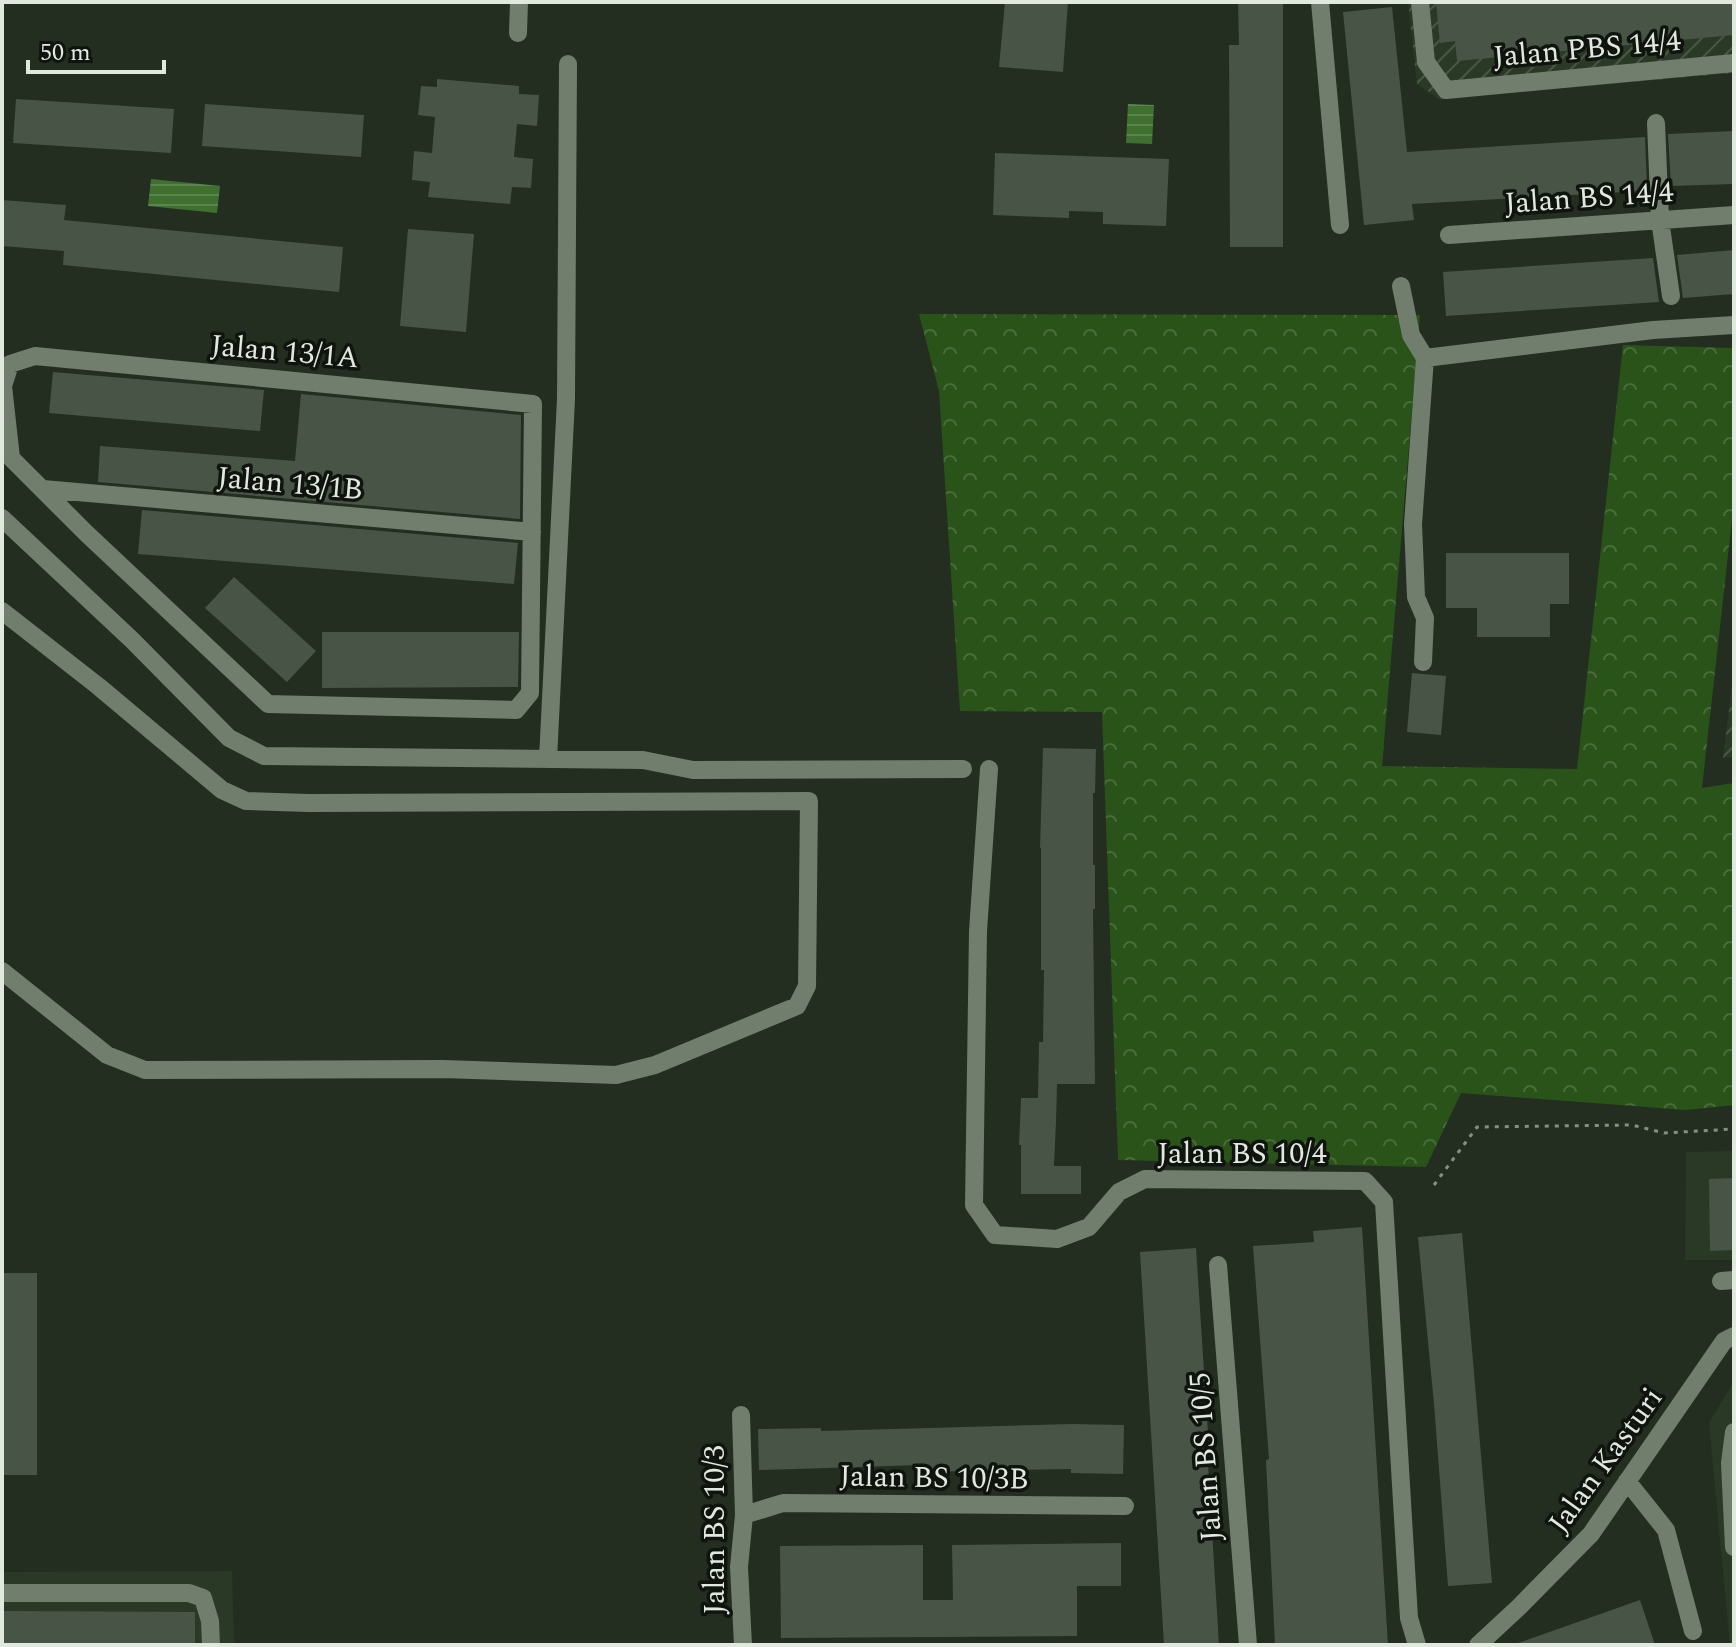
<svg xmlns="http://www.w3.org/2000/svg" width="1736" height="1647" font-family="Spectral,serif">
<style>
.built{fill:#2a3925}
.industrial{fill:url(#industrial-furrows)}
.forest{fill:url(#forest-crowns)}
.water{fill:url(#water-rules)}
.building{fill:#485445}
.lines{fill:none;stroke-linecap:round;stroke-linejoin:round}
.path{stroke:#868f84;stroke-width:3;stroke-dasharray:4 6;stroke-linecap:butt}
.minor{stroke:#717d6d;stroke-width:18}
.labels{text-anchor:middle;stroke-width:7;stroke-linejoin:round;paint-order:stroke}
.street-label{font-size:30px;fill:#e1e9df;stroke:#0f140e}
</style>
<defs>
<pattern id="industrial-furrows" width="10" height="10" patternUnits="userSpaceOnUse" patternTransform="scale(2)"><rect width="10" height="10" fill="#2a3925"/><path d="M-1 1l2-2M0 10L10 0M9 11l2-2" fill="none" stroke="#495644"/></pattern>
<pattern id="forest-crowns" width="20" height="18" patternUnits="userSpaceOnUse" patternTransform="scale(2)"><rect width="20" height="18" fill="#295319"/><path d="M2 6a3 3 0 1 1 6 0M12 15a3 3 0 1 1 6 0" fill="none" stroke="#486c3a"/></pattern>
<pattern id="water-rules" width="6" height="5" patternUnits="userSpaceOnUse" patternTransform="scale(2)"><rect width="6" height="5" fill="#407030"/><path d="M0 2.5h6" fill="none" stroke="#5b844e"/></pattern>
</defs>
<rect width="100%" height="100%" fill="#232e20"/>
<!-- built -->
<path class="built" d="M1734 1151V1260H1685L1686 1152Z
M1734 1381V1645H1730L1709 1423Z
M232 1571 234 1645H2V1572Z"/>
<!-- industrial -->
<path class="industrial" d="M1408 2H1734V73L1439 99 1417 84Z
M1734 669V757L1723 758Z"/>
<!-- forest -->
<path class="forest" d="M919 314 1420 315 1382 766 1577 769 1623 345 1734 348V501L1702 788 1734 783V1105L1686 1110 1461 1093 1426 1167 1118 1160 1102 712 960 711 939 391Z"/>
<!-- water -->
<path class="water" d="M1128 104 1154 105 1152 144 1126 143Z
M151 179 220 186 217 213 148 206Z"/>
<!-- building -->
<path class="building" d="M1005 2H1068L1063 72 999 67Z
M1238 2H1283V247H1230L1229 45H1239Z
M1436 2H1734V35L1457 61 1455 41 1440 43Z
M1392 7 1407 152 1645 137 1647 188H1641L1642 191 1412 204 1414 220 1364 225 1343 12Z
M437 79 519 86V94L539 95 537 126 517 124 514 157 533 159 531 188 512 187 510 204 428 197 430 182 412 180 414 151 432 153 435 117 418 115 421 86 437 87Z
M16 99 174 109 171 153 13 143Z
M205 104 364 115 361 157 202 146Z
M1734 131V184L1671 186 1668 134Z
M995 153 1169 159 1166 226 1103 224V212L1069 211V218L993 215Z
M2 200 66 205 64 220 343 247 339 292 63 265 64 251 2 246Z
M408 229 474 234 466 332 400 326Z
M1734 250V294L1683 298 1677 255Z
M1653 258 1659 302 1446 316 1443 272Z
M53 372 264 390 260 431 49 413Z
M301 394 521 415 520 519 98 482 100 446 295 461Z
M142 510 518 543 514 584 138 554Z
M1446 553H1569V604H1550V637H1477V608H1446Z
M234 577 316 651 287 682 205 608Z
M322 632H519L518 687 322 688Z
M1412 673 1446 676 1441 735 1407 732Z
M1043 748 1096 749 1095 793H1093V865H1095V909H1093L1095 1084H1057L1056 1122 1054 1166H1081V1194H1021V1145H1019L1021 1098H1038L1039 1042H1043L1044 970H1041V848H1040Z
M1734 1178V1250L1710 1251 1709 1179Z
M1362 1227 1388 1645H1275L1266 1460 1269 1459 1253 1246 1314 1242 1313 1231Z
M1462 1233 1492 1583 1448 1586 1434 1404 1418 1237Z
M1196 1248 1209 1448H1207L1219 1645H1164L1140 1252Z
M2 1273H37V1475H2Z
M1072 1424 1124 1425 1123 1474 1071 1473V1469L922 1472V1465L759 1470 758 1429 821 1428V1431Z
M1121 1543V1586H1077V1636L781 1638 780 1546 923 1545V1600H953L952 1545Z
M1640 1600 1655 1645H1518V1643Z
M2 1611 195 1612V1645H2Z"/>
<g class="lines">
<!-- path -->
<path class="path" d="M1434 1185 1477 1127 1632 1125 1664 1133 1734 1129"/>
<!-- minor -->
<path class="minor" d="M1320 2 1340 225
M1420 2 1426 62 1446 90 1734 63
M518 33 519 2
M1656 123 1660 220 1671 296
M1449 235 1734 215
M1401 286 1411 335 1425 358 1413 524 1416 597 1425 618 1423 662
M35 356 533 404 530 693 516 710 268 704 86 533 11 458 3 386 10 364Z
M1425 358 1653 330 1734 325
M43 489 532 532
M2 518 132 640 229 738 264 756 643 760 693 770 963 769
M2 611 98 686 222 790 246 801 308 803 809 801 807 986 797 1006 655 1065 616 1075 443 1069 145 1070 107 1055 2 971
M548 759 566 399 568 64
M989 769 978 931 974 1205 995 1235 1057 1239 1089 1227 1119 1192 1145 1179 1365 1181 1384 1202 1409 1618 1417 1645
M1218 1265 1248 1645
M1721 1281 1734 1280
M741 1415 744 1515 739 1567 743 1645
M1734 1432 1730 1463 1734 1547
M1627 1481 1666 1530 1693 1631
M744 1515 783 1503 1125 1506
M2 1593H189L203 1598 210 1621 211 1645
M1478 1645 1519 1607 1591 1534 1724 1341 1734 1336"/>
</g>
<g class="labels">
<!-- street labels -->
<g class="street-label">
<text transform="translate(1587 48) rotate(-5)" y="10">Jalan PBS 14/4</text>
<text transform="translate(1589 197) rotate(-4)" y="10">Jalan BS 14/4</text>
<text transform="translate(285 351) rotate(5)" y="10">Jalan 13/1A</text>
<text transform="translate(290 483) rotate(5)" y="10">Jalan 13/1B</text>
<text x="1242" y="1163">Jalan BS 10/4</text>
<text transform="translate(1205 1457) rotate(-94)" y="10">Jalan BS 10/5</text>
<text transform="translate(1605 1460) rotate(-54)" y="10">Jalan Kasturi</text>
<text transform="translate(934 1477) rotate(1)" y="10">Jalan BS 10/3B</text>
<text transform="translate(714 1530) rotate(-90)" y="10">Jalan BS 10/3</text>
</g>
</g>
<!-- border -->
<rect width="1736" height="1647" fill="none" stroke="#e1e9df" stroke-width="8"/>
<!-- scale -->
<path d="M28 60v12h136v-12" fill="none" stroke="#e1e9df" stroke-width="4"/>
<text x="40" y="60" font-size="24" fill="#e1e9df" stroke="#0f140e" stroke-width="6" paint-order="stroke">50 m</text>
</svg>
